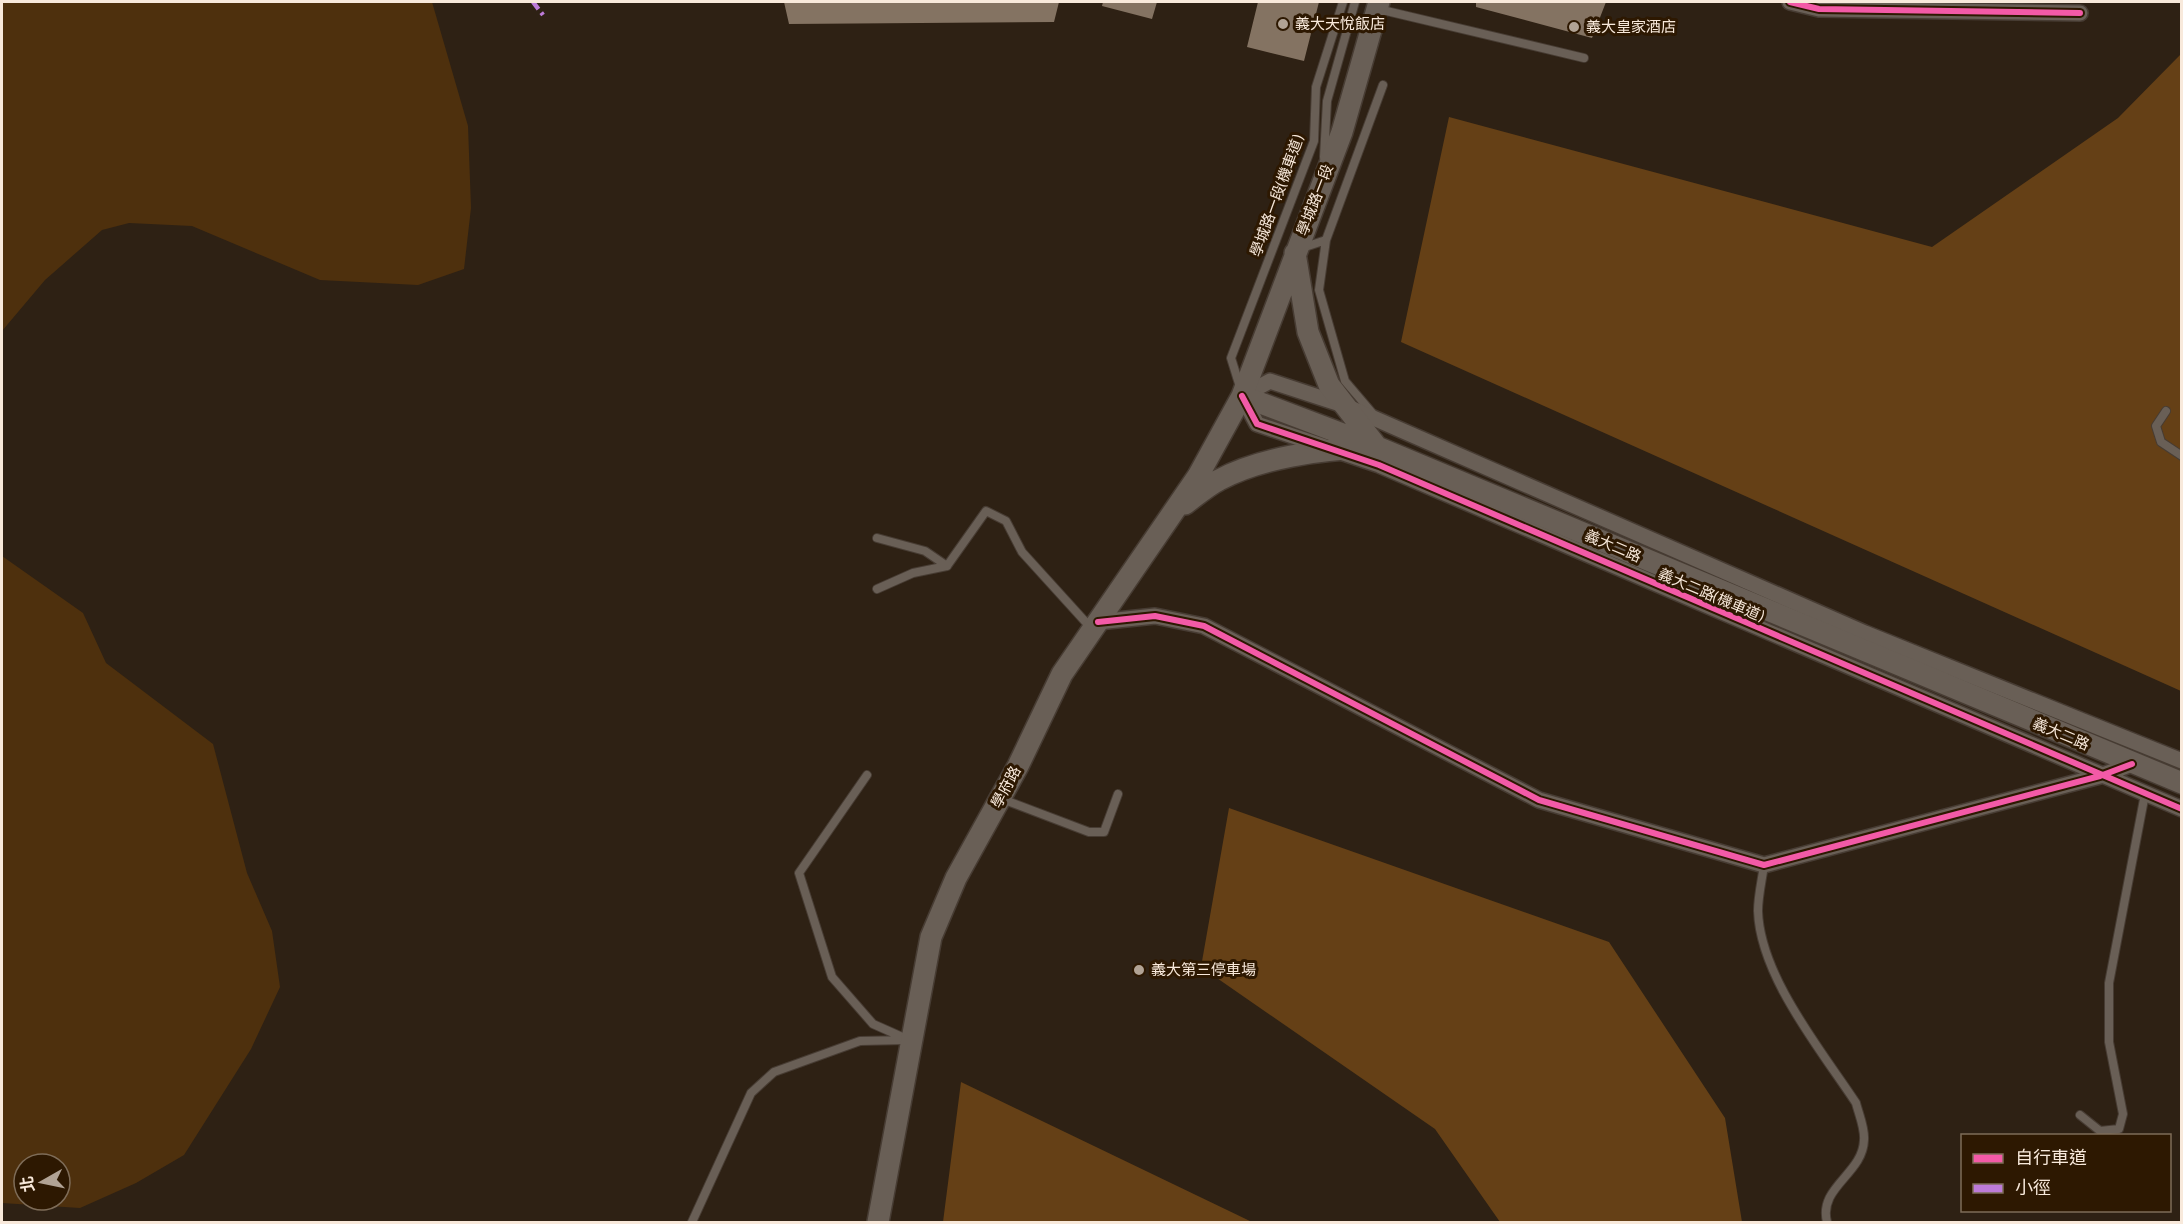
<svg xmlns="http://www.w3.org/2000/svg" width="2183" height="1224" font-family="Barlow,'Noto Sans TC',sans-serif">
<style>
.green{fill:#4e300d;fill-rule:evenodd}
.forest{fill:#654016}
.building{fill:#847362}
.lines{fill:none;stroke-linecap:round;stroke-linejoin:round}
.lane-casing{stroke:#473c33;stroke-width:10}
.street-casing{stroke:#473c33;stroke-width:18}
.secondary-casing{stroke:#473c33;stroke-width:24}
.lane{stroke:#695f56;stroke-width:8}
.street{stroke:#695f56;stroke-width:15}
.secondary{stroke:#695f56;stroke-width:21}
.quiet{stroke:#bd7bd9;stroke-width:4.5;stroke-dasharray:9 4.5;stroke-linecap:butt}
.cycleway-casing{stroke:#2d1801;stroke-width:10}
.cycleway{stroke:#f35aa7;stroke-width:6}
.poi-dot{fill:#b1a395;stroke:#2d1801;stroke-width:2}
.labels{text-anchor:middle;stroke-width:6;stroke-linejoin:round;paint-order:stroke}
.poi-label{font-size:15px;fill:#f8e9db;stroke:#2d1801;text-anchor:start}
.street-label{font-size:15px;fill:#f8e9db;stroke:#2d1801}
</style>
<rect width="100%" height="100%" fill="#2e2114"/>
<!-- green -->
<path class="green" d="M2 2H432L468 126 471 208 464 269 418 285 320 280 192 226 129 223 102 230 45 280 2 331Z
M2 556 83 613 106 663 213 744 247 873 272 931 280 987 251 1049 184 1155 136 1183 80 1208 2 1203ZM24 1164H60V1200H24Z"/>
<!-- forest -->
<path class="forest" d="M2181 54V691L1401 342 1449 117 1932 247 2118 118Z
M1229 808 1609 942 1725 1118 1742 1222H1500L1435 1129 1201 967Z
M961 1082 1252 1222H943Z"/>
<!-- building -->
<path class="building" d="M784 2H1059L1054 22 789 24Z
M1103 2H1157L1152 19 1102 6Z
M1258 2H1319L1304 61 1247 47Z
M1476 2H1606L1592 38 1476 7Z"/>
<g class="lines">
<!-- lane casing -->
<g class="lane-casing">
<path id="lane" d="M1378 9 1584 58
M1324 157 1327 101 1355 2
M1326 240 1319 290 1345 381 1374 415
M1302 248 1326 240 1383 85
M1240 387 1231 358 1314 141 1316 87 1343 2
M2166 411 2156 426 2161 442 2182 456
M877 538 925 551 947 566 986 511 1006 521 1022 552 1091 628
M877 589 913 573 947 566
M867 775 799 873 832 977 873 1024 909 1040
M1002 799 1089 832H1104L1118 794
M1764 865C1762 880 1758 896 1758 911 1760 976 1821 1050 1856 1103 1859 1115 1865 1128 1864 1140 1863 1174 1818 1187 1827 1222
M2080 1115 2100 1131 2119 1129 2123 1114 2109 1042V983L2145 794
M692 1222 751 1093 774 1072 860 1041 906 1040"/>
</g>
<!-- street casing -->
<g class="street-casing">
<path id="street" d="M1790 2 1819 9 2080 13
M1098 622 1155 616 1204 626 1539 800 1764 865 2100 776 2132 764
M2182 761 1865 633 1346 406 1270 381 1242 396 1257 424 1379 465 2182 809"/>
</g>
<!-- secondary casing -->
<g class="secondary-casing">
<path id="secondary" d="M1295 253 1308 332 1329 385 1377 447
M1242 396 1377 447 2182 783
M1185 504C1196 496 1207 486 1219 480 1260 458 1321 449 1367 448
M878 1222 931 937 956 878 1018 766 1062 674 1198 476 1242 396 1342 132 1379 2"/>
</g>
<!-- lane -->
<use href="#lane" class="lane"/>
<!-- street -->
<use href="#street" class="street"/>
<!-- secondary -->
<use href="#secondary" class="secondary"/>
<!-- quiet -->
<path class="quiet" d="M533 2 543 15"/>
<!-- cycleway casing -->
<g class="cycleway-casing">
<path id="cycleway" d="M1790 2 1819 9 2080 13
M1242 396 1257 424 1379 465 2182 809
M1098 622 1155 616 1204 626 1539 800 1764 865 2100 776 2132 764"/>
</g>
<!-- cycleway -->
<use href="#cycleway" class="cycleway"/>
</g>
<!-- markers -->
<g class="poi-dot">
<circle cx="1283" cy="24" r="6"/>
<circle cx="1574" cy="27" r="6"/>
<circle cx="1139" cy="970" r="6"/>
</g>
<g class="labels">
<!-- poi labels -->
<g class="poi-label">
<text x="1295" y="29">義大天悅飯店</text>
<text x="1586" y="32">義大皇家酒店</text>
<text x="1151" y="975">義大第三停車場</text>
</g>
<!-- street labels -->
<g class="street-label">
<text transform="translate(1277 196) rotate(-70)" y="5">學城路一段(機車道)</text>
<text transform="translate(1315 200) rotate(-69)" y="5">學城路一段</text>
<text transform="translate(1613 546) rotate(23)" y="5">義大二路</text>
<text transform="translate(1711 595) rotate(23)" y="5">義大二路(機車道)</text>
<text transform="translate(2061 734) rotate(23)" y="5">義大二路</text>
<text transform="translate(1006 787) rotate(-62)" y="5">學府路</text>
</g>
</g>
<!-- border -->
<rect width="2183" height="1224" fill="none" stroke="#f8e9db" stroke-width="6"/>
<!-- legend -->
<rect x="1961" y="1134" width="210" height="78" fill="#2d1801" stroke="#7e6c58" stroke-width="1.5"/>
<rect x="1973" y="1154" width="30" height="9" fill="#f35aa7" stroke="#7e6c58" stroke-width="1.5"/>
<text x="2015" y="1164" font-size="18" fill="#f8e9db">自行車道</text>
<rect x="1973" y="1184" width="30" height="9" fill="#bd7bd9" stroke="#7e6c58" stroke-width="1.5"/>
<text x="2015" y="1194" font-size="18" fill="#f8e9db">小徑</text>
<!-- north arrow -->
<g transform="translate(42 1182) rotate(261)"><circle r="28" fill="#2d1801" stroke="#7e6c58" stroke-width="1.5"/>
<path d="M0-4.5L10 22L0 15L-10 22Z" fill="#b1a395"/>
<text y="-9" font-size="16" font-weight="bold" text-anchor="middle" fill="#f8e9db">北</text>
</g>
</svg>
